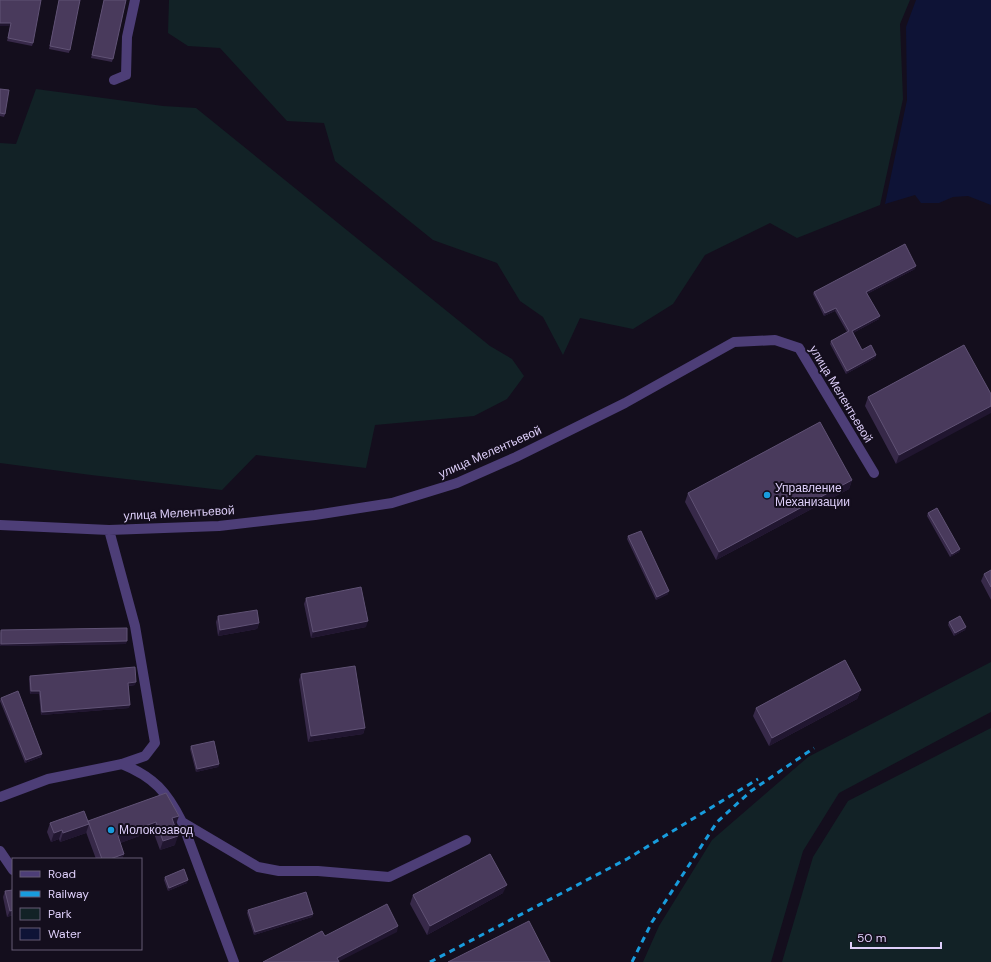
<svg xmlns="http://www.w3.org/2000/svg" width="991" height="962" font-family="'DM Sans',sans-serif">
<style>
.green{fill:#122226}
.water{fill:#0e1336}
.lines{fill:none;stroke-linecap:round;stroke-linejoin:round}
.minor{stroke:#4d3e77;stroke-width:10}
.rail{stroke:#189cdd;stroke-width:3;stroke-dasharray:6 5;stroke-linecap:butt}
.wall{fill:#372949}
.shaded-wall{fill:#211630}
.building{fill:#493a5c;stroke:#605275}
.poi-dot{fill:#189cdd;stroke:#140e1d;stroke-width:1.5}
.labels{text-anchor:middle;stroke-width:4;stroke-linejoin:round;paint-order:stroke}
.street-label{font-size:12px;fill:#decffa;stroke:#140e1d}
.poi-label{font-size:12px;fill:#decffa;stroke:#140e1d;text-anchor:start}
</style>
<rect width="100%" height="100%" fill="#140e1d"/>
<!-- green -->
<path class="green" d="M169 0H910L900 24 903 99 880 205 797 238 770 223 705 255 673 304 633 329 580 318 563 355 543 317 520 301 497 263 433 240 335 161 324 123 287 121 220 48 188 46 168 33Z
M36 89 163 106 196 108 490 346 512 359 524 376 507 399 474 416 375 425 366 468 256 455 222 490 91 475 0 463V143L16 144Z
M991 662V712L839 793 803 851 771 962H643L659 926 712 840 808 757Z
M991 728V962H782L813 857 848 801Z"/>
<!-- water -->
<path class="water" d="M916 0H991V205L968 196 953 197 939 203H921L915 195 885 204 907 100 906 27Z"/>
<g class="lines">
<!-- minor -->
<path class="minor" d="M114 80 126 75 127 37 135 0
M0 525 109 530 219 526 315 515 392 503 457 483 516 457 625 403 734 342 775 340 799 348 874 473
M122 764C154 777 167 792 182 822L234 962
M0 797 48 779 122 764 145 756 155 743 135 626 109 530
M182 822 258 867 279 871H318L389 877 466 840
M0 851 13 870"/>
<!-- rail -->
<path class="rail" d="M430 962 627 859 758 779
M632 962 652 922 717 822 751 791 814 748"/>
</g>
<!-- wall -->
<path class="wall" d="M0 0 33 43 32 46 7 41 10 26Z
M59 0H80L69 53 49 49Z
M104 0H126L112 62 91 58Z
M0 89 5 114 4 117 0 116Z
M915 269 867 294 879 319 853 333 862 350 876 355 875 358 846 374 830 344 831 341 847 332 835 311 824 316 813 294 814 292Z
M964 345 896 464 865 406 868 397Z
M852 480 849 489 716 560 685 502 688 493Z
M928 513 960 549 959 552 950 557 927 516Z
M628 536 668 594 656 600 627 539Z
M991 570V600L981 581 984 574Z
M306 598 366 627 311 638 304 604Z
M218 616 259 623 257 629 218 636 216 622Z
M949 622 966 627 965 630 954 636 948 625Z
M1 630 126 644 0 646V633Z
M301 674 365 728 363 734 308 742 299 680Z
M30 676 135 685 129 686V708L41 715 39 694H30L29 679Z
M861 690 857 699 769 746 753 716 756 708Z
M1 698 41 757 25 763 0 701Z
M191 746 219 764 218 767 196 772 190 749Z
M166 793 176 824 174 825 175 845 160 850 153 831 120 843 124 854 122 859H96L86 832V833L60 842 59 839 51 842 47 832 50 823 88 822Z
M165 877 187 883 168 891 164 880Z
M13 890V915L7 917 3 897 5 891Z
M503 893 427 935 410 904 413 895Z
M248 910 313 914 312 917 254 935 247 913Z"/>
<!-- shaded-wall -->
<path class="shaded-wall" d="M0 23H11L10 26H0Z
M916 266 915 269 865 295 866 292Z
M836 308 835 311 824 316 825 313Z
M880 316 879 319 851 334 852 331Z
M876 355 875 358 846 374 847 371Z
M991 406V413L896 464 899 455Z
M852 480 849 489 716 560 719 552Z
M960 549 959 552 950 557 952 554Z
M669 591 668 594 656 600 657 597Z
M368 621 366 627 311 638 313 632Z
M259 623 257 629 218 636 220 630Z
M966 627 965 630 954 636 955 633Z
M127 641 126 644 0 646 1 644Z
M136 682 135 685 127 686 128 683Z
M861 690 857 699 769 746 772 738Z
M31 691H40L39 694H30Z
M130 705 129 708 41 715 42 712Z
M365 728 363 734 308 742 311 736Z
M42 754 41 757 25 763 26 760Z
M219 764 218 767 196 772 197 769Z
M179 816 176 824 168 827 172 818Z
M156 822 153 831 115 845 118 836Z
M89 824 86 833 60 842 63 833Z
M62 830 59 839 51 842 54 833Z
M178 836 175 845 160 850 163 841Z
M124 854 122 859H110Z
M188 880 187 883 168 891 169 888Z
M507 885 503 893 427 935 430 926Z
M13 910V915L7 917 10 911Z
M313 914 312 917 254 935 255 932Z
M398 926 397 932 338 962 337 958Z"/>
<!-- building -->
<path class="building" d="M0 0H41L33 43 8 38 11 23H0Z
M59 0H80L70 50 50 46Z
M104 0H126L113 59 92 55Z
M0 89 9 90 5 114 0 113Z
M905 244 916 266 866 292 880 316 852 331 862 350 871 345 876 355 847 371 831 341 849 331 836 308 825 313 814 292Z
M964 345 991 394V406L899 455 868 397Z
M820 422 852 480 719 552 688 493Z
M937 508 960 549 952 554 928 513Z
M641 531 669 591 657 597 628 536Z
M991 570V587L984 574Z
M361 587 368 621 313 632 306 598Z
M257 610 259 623 220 630 218 616Z
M960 616 966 627 955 633 949 622Z
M127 628V641L1 644V630Z
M845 660 861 690 772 738 756 708Z
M355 666 365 728 311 736 301 674Z
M135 667 136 682 128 683 130 705 42 712 40 691H31L30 676Z
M18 691 42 754 26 760 1 698Z
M214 741 219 764 197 769 191 746Z
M166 793 179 816 172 818 178 836 163 841 156 822 118 836 124 854 110 859H102L88 821Z
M84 811 89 824 63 833 62 830 54 833 50 823Z
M490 854 507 885 430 926 413 895Z
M184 869 188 880 169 888 165 877Z
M13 890V910L10 911 5 891Z
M306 892 313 914 255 932 248 910Z
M387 904 398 926 337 958 339 962H263L322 931 325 936Z
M529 921 550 962H448Z"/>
<!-- markers -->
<g class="poi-dot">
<circle cx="767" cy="495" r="4"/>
<circle cx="111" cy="830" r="4"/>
</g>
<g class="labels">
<!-- street labels -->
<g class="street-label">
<text transform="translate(841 394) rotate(59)" y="4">улица Мелентьевой</text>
<text transform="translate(490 452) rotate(-24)" y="4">улица Мелентьевой</text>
<text transform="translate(179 513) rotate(-3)" y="4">улица Мелентьевой</text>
</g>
<!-- poi labels -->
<g class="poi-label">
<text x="775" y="492">Управление<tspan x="775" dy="14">Механизации</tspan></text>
<text x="119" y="834">Молокозавод</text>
</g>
</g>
<!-- legend -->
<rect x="12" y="858" width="130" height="92" fill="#140e1d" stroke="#655b75"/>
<rect x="20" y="871" width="20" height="6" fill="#4d3e77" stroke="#655b75"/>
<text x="48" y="878" font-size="12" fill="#decffa">Road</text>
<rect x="20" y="891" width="20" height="6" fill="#189cdd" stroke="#655b75"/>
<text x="48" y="898" font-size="12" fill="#decffa">Railway</text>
<rect x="20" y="908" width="20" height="12" fill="#122226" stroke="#655b75"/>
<text x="48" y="918" font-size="12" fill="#decffa">Park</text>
<rect x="20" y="928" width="20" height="12" fill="#0e1336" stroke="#655b75"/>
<text x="48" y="938" font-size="12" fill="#decffa">Water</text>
<!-- scale -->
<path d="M851 942v6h90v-6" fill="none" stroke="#decffa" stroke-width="2"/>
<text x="857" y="942" font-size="12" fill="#decffa" stroke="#140e1d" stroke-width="3" paint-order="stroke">50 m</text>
</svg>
